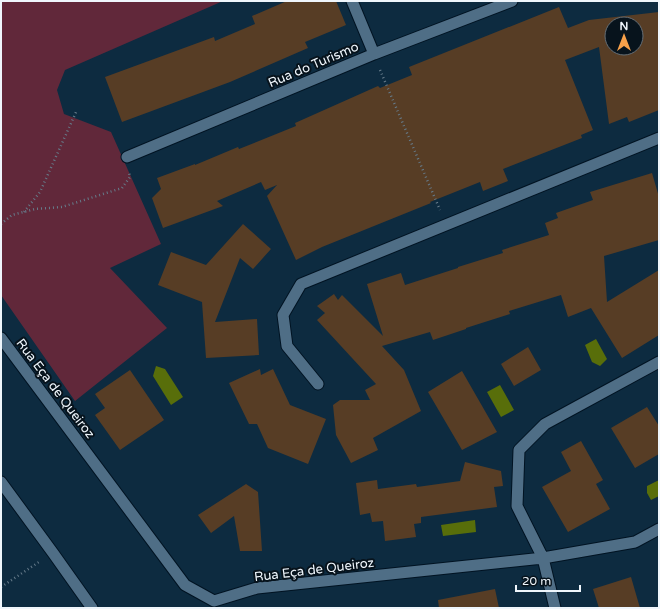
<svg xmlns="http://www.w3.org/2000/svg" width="660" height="609" font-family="'Varela Round',sans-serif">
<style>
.green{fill:#61283a}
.water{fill:#586e0a}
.building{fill:#573d25;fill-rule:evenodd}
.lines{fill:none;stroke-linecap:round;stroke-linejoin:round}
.minor-casing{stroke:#001322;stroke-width:13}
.path{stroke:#667b8a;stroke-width:2.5;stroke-dasharray:1 3;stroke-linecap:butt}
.minor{stroke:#4f6e86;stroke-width:11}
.labels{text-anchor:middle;stroke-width:4;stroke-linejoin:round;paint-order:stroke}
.street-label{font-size:13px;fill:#eff6fc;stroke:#07131c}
</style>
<rect width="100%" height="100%" fill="#0d2b40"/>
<!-- green -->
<path class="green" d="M1 1H223L65 70 57 90 64 114 111 132 161 244 110 268 167 328 75 401 1 295Z"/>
<!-- water -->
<path class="water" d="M596 339 607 359 600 366 592 362 585 345Z
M156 366 165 369 183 397 171 405 153 376Z
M500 385 514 410 501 417 487 392Z
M659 480V496L651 500 647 493V486Z
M475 520 476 532 443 536 441 525Z"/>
<!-- building -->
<path class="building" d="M287 1H336L346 25 305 42 308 48 230 82 122 122 105 77 214 37 215 41 255 24 252 16Z
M559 7 568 28 589 20 659 12V110L629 122 627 117 609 124 599 47 565 60 593 130 581 135 582 138 503 169 508 181 483 191 480 182 430 202 431 203 322 247 296 260 267 196 277 185 265 190 261 182 217 201 223 206 163 228 152 198 161 189 157 178 195 164V165L238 147 239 149 296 126 295 123 378 86 380 88 412 75 409 67ZM612 24H636V48H612Z
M652 173 659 197V240L604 256 607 302 659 270V335L622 358 591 308 568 317 561 295 509 311 510 314 466 328V329L433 340 430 332 382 346 404 370 421 411 373 438 378 450 351 463 336 435 333 405 340 400H370L365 390 376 384 317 320 325 313 317 306 334 294 338 300 342 295 383 336 367 284 401 273 405 285 458 268V267L503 253 502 250 549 235 545 223 558 218 556 213 593 200 590 192Z
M243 224 271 249 253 269 240 258 215 322 257 319 259 355 206 358 202 302 158 285 171 252 206 265Z
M528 347 541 370 514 386 501 364Z
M260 369 261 375 273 369 290 405 326 419 308 464 268 448 257 424H249L229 383Z
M130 370 164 420 120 450 95 415 105 408 95 394Z
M462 371 497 432 462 450 428 392Z
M647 407 659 426V454L635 468 611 428Z
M581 441 603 480 596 484 610 509 568 532 542 487 571 471 561 452Z
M465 462 501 471 503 486 494 487 497 507 421 517V523L414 524 416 537 385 541 383 521 372 522 370 513 360 515 356 483 377 480 378 489 416 484 417 487 460 481Z
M246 484 258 492 262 551H240L234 516 211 533 198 515Z
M631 577 640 608H599L593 589Z
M495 589 499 608H439L438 600Z"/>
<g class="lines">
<!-- minor casing -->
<g class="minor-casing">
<path id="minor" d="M352 1 374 54
M127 157 374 54 512 1
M1 338 185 585 214 601 257 588 543 558 635 542 659 529
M318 384 287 346 283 315 301 284 659 138
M1 482 53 553 92 608
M555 608 543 558 517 506 519 450 545 424 659 362"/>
</g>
<!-- path -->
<path class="path" d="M380 70 440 210
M24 212 40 192 77 110
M1 224 12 215 35 209 62 207 122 188 130 177 129 172
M1 587 39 562"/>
<!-- minor -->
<use href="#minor" class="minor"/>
</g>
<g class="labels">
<!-- street labels -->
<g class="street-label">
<text transform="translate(313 64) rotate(-23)" y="5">Rua do Turismo</text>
<text transform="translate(56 388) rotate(53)" y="5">Rua Eça de Queiroz</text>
<text transform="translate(314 569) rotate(-7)" y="5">Rua Eça de Queiroz</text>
</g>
</g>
<!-- border -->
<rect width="660" height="609" fill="none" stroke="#eff6fc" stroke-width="4"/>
<!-- north arrow -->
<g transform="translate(624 36)"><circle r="19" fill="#07131c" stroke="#646e76"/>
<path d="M0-3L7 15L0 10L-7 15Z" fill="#f8a14a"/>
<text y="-6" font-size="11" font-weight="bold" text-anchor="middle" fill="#eff6fc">N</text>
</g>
<!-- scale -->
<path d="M516 585v6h64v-6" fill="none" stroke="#eff6fc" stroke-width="2"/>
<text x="522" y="585" font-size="12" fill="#eff6fc" stroke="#07131c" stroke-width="3" paint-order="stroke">20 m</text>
</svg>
